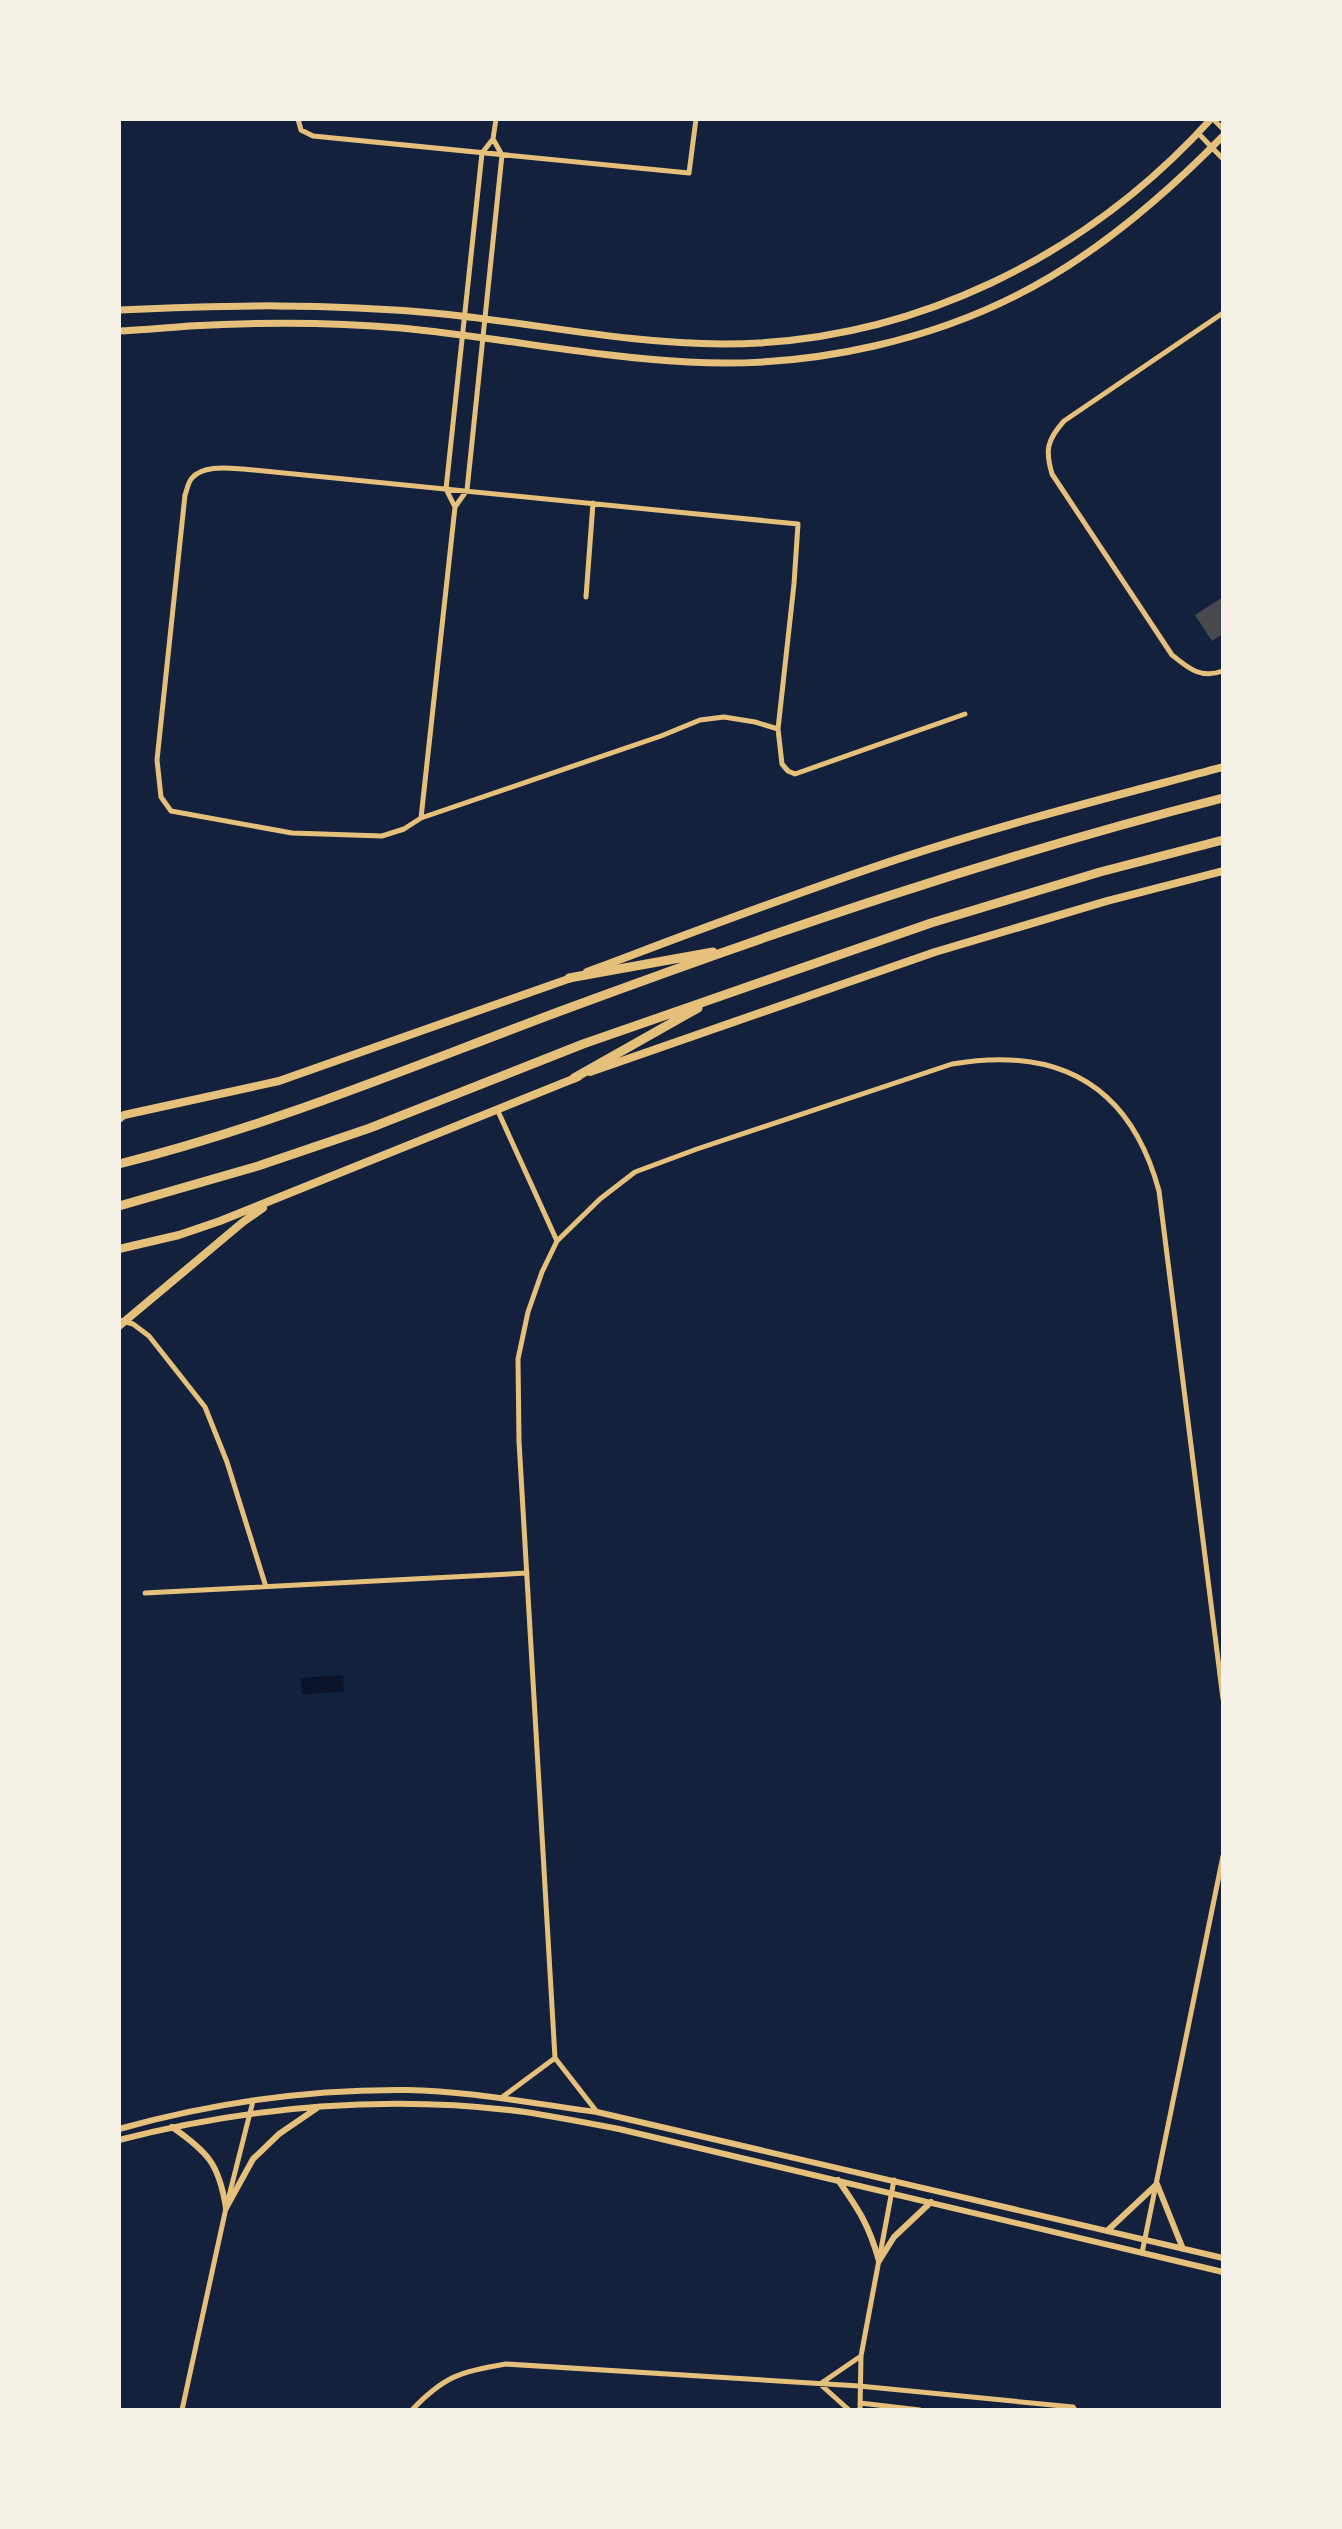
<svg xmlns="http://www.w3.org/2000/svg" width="1342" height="2529" font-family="'Sofia Sans Condensed',sans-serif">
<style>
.water{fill:#0b132b}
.building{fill:#48494c}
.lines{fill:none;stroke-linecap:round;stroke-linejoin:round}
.minor{stroke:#e5c07b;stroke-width:5}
.tertiary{stroke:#e5c07b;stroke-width:6}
.secondary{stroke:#e5c07b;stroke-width:7}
.trunk{stroke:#e5c07b;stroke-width:8}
.motorway{stroke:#e5c07b;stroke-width:9}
</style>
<rect width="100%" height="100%" fill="#14213d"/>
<!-- water -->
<path class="water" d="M343 1675 344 1692 302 1694 301 1678Z"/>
<!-- building -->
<path class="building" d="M1223 597V634L1212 641 1195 615Z"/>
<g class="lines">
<!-- minor -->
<path class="minor" d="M298 119 301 130 313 136 689 173 696 119
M1213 119 1223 129
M1198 133 1223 159
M493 139 496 119
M1223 313 1064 421C1047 440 1045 450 1052 474L1172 655C1189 669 1201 679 1223 671
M455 507 446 489 482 153 493 139
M586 597 593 503
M778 729 755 722 724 717 700 720 661 736 421 818 404 829 382 836 292 833 171 811 161 797 157 760 185 495C187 490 188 482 192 478 203 465 227 468 243 469L798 524 794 584 778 729 782 764 788 771 795 774 965 714
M421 818 455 507 467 490 502 155 493 139
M497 1109 557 1241
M119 1320 133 1324 149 1336 205 1407 227 1462 266 1587
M145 1593 527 1573
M501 2098 555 2058
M597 2112 555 2058 519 1441 518 1359 528 1312 542 1272 557 1241 600 1199 635 1172 697 1149 952 1064C1058 1046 1130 1084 1159 1191L1223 1699
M1142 2253 1223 1856
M860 2403 920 2410
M182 2410 226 2208 253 2101
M412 2410C444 2376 462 2371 506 2364L859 2386 1073 2407 1075 2410
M849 2410 820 2384 861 2356
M860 2410 861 2356 894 2180"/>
<!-- tertiary -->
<path class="tertiary" d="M172 2127C208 2152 219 2164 226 2208
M119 2129C212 2103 310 2089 407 2090 471 2091 534 2104 597 2112L1223 2258
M119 2140C250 2106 391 2094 525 2112 557 2117 588 2123 619 2129L1223 2272
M838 2180C859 2210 869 2225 879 2261
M226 2208 253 2159 279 2134 317 2108
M1107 2231 1157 2184 1183 2249
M879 2261 894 2237 931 2202"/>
<!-- secondary -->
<path class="secondary" d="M119 310C225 305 327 303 433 313 530 322 626 344 723 344 911 344 1086 257 1211 119
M119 331C143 330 166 328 189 326 259 322 332 322 401 328 497 337 592 357 688 362 811 369 944 340 1050 277 1114 239 1171 189 1223 136"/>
<!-- trunk -->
<path class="trunk" d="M587 972C691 933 795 893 901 858 1007 823 1115 796 1223 767
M590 1072 935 952 1107 901 1223 871
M119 1119 124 1115 279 1081 574 977
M119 1249 179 1235 220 1221 578 1077
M119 1326 243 1222 263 1208"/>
<!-- motorway -->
<path class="motorway" d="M569 978 713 952
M574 1078 698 1008
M119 1164C272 1126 418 1064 566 1009 782 929 1000 855 1223 798
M119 1206 258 1166 370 1128 583 1044 931 923 1100 872 1223 840"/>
</g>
<!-- border -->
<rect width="1342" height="2529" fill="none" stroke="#f6f1e7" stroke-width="242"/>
</svg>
